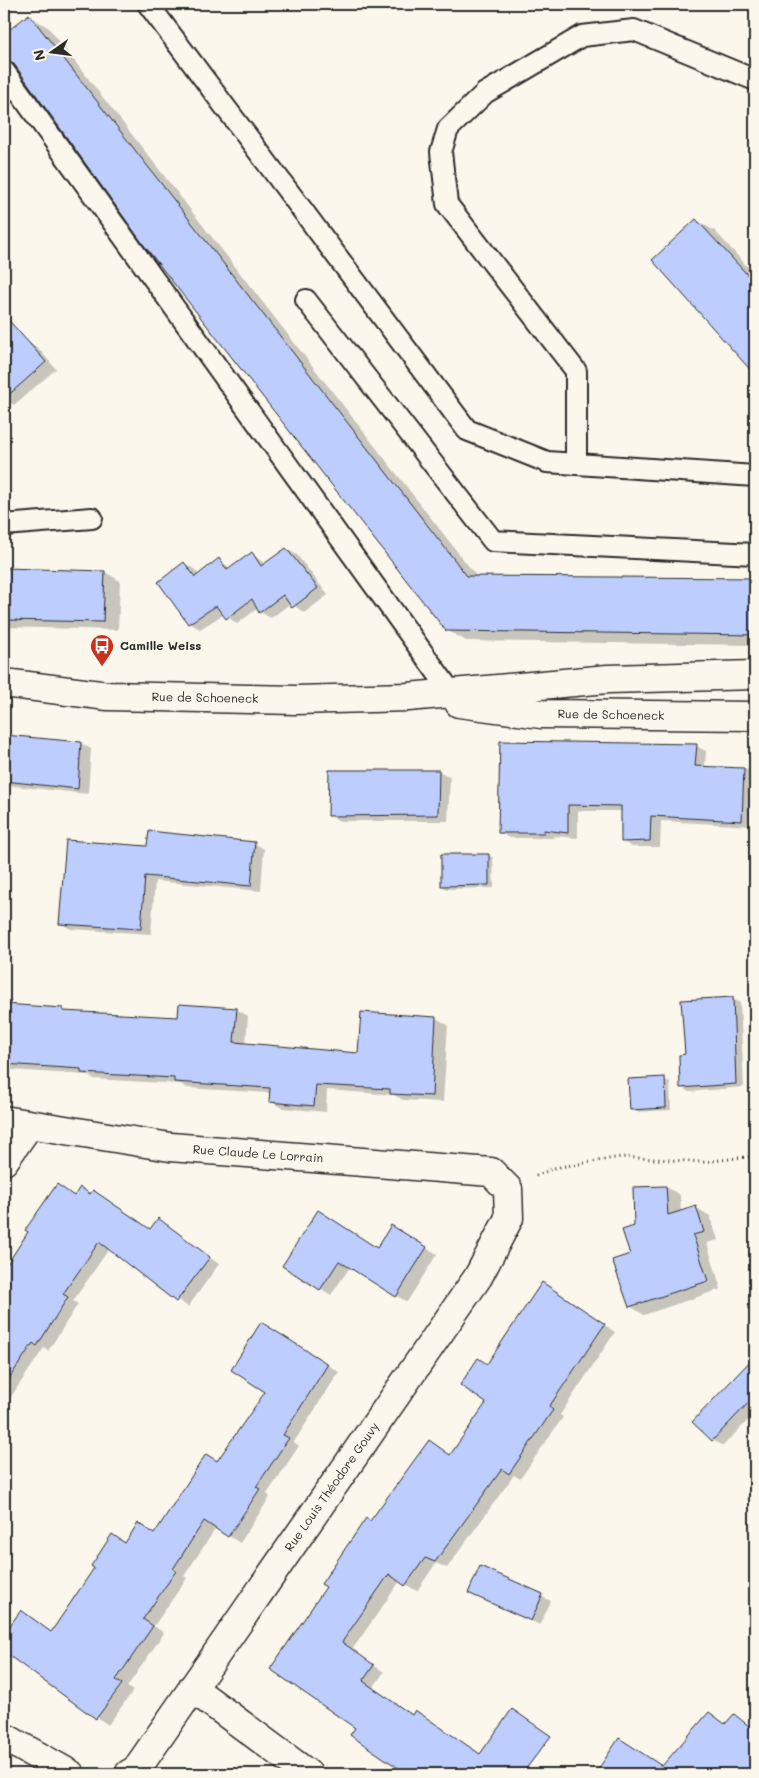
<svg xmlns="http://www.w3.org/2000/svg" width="759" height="1778" font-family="Mali,sans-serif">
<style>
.shadow{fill:#0003}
.building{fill:#bdcdfd;stroke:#2b2b2b}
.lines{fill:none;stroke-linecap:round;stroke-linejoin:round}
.service-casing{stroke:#2b2b2b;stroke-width:24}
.minor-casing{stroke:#2b2b2b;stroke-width:31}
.secondary-casing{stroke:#2b2b2b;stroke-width:31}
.path{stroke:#2b2b2b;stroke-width:3;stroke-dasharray:1 4;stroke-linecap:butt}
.service{stroke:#fbf7ec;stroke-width:20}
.minor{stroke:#fbf7ec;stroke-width:28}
.secondary{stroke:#fbf7ec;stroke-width:28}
.labels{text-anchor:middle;stroke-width:4;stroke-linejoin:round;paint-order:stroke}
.poi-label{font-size:12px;font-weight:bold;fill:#2b2b2b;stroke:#fbf7ec;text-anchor:start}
.street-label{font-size:12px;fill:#2b2b2b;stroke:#fbf7ec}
</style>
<rect width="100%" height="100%" fill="#fbf7ec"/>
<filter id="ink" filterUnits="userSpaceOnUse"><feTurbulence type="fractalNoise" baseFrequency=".02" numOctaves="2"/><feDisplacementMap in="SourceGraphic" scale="10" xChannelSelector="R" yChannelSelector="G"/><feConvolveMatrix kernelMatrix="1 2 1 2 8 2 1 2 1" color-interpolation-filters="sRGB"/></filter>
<g filter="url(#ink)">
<!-- shadow -->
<path class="shadow" d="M29 16 48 27 477 577 755 579V645L466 641 447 630 20 71 4 61V36Z
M696 220 715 231 755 275V373L654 260Z
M26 341 37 347 56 369 14 405 4 399V353Z
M286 549 297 555 328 595 304 613 291 603 271 618 260 612 258 608 237 624 224 614 200 629 189 623 184 563 195 570 199 575 219 560 232 569 252 554 265 564Z
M4 570 105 572 120 581 118 630 4 627Z
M4 737 81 743 91 749 88 794 4 785Z
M696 746 706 751 705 767 755 770V830L753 826 661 821 660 847H632L622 841V811H578V838L553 836 554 838H509L499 832Z
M439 771 450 777 448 821H340L329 815Z
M254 843 264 849 261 891 155 881 151 934 71 929 61 924 148 848Z
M488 855 493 858 494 888 447 889 442 886Z
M733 999 740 1003 744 1087 689 1092 681 1087 686 1055Z
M4 1005 63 1009 69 1012 179 1019 236 1009 248 1016 246 1044 359 1054 362 1014 436 1018 448 1025 443 1102 403 1100 394 1095 327 1090 326 1112 282 1108 270 1101 271 1093 187 1088 180 1084 94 1079 87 1075 12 1070 4 1065Z
M664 1079 670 1082 671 1110 636 1112 631 1109Z
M666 1187 680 1195 681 1212 695 1207 710 1216 718 1240 707 1243 721 1289 644 1315 630 1306 632 1255 636 1227Z
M75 1197 151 1230 158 1220 219 1264 188 1307 109 1249 73 1301 78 1304 48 1351 44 1348 4 1407V1272L30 1231Z
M402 1233 437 1254 407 1302 350 1267 331 1295 284 1265 378 1250Z
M554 1290 615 1332 560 1415 563 1417 520 1479 514 1475 447 1568 436 1563 417 1591 400 1581 352 1650 384 1672 373 1688 413 1715 481 1755 498 1752 525 1774H409L352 1735 357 1728 272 1669 371 1522 429 1442 451 1456 488 1403V1365Z
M273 1330 339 1372 294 1442 299 1446 267 1494 270 1497 240 1543 216 1528 184 1576 187 1578 154 1626 164 1633 127 1687 133 1691 108 1725 4 1651V1636L21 1612 52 1633 96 1568 113 1535 126 1543 155 1535 218 1462 267 1391Z
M744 1369 755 1375V1413L723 1446 713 1440Z
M481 1568 551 1601 540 1625 478 1597Z
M709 1713 726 1725 734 1715 755 1731V1774H731L690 1736Z
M630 1746 673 1774H600L597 1772Z"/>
<!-- building -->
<path class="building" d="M29 14 467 576 755 578V635L446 631 143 244 14 64 4 59V34Z
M696 219 755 283V375L652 260Z
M4 315 46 362 4 399Z
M286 548 318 588 292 608 283 595 259 613 252 599 226 619 216 606 188 624 158 582 184 562 195 577 219 558 227 570 252 552 261 566Z
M4 568 105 571 103 622 4 620Z
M4 735 81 742 78 789 4 781Z
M500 741 697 744 695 766 744 768 742 821 651 816 650 841 621 842V806L568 805V833L544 830V833H498Z
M329 770H439L438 815 328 816Z
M149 831 255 842 251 886 145 876 141 929 59 924 66 840 147 846Z
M441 854H489V885L441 886Z
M733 997 736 1084 680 1088 679 1055 685 1054 681 1000Z
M4 1004 63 1008V1011L178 1017 179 1004 237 1008 234 1042 358 1053 361 1012 436 1017 432 1096 390 1094V1089L316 1085 314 1106 269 1102 270 1088 174 1082V1078L81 1073V1069L4 1064Z
M665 1077 666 1108 630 1110 628 1079Z
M57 1184 74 1196 80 1187 90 1194 93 1190 150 1229 158 1218 210 1257 176 1302 99 1242 63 1294 68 1297 37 1346 33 1343 4 1386V1269L28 1232 25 1230Z
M666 1186 668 1215 696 1206 704 1232 693 1235 708 1281 629 1307 612 1260 630 1254 622 1230 634 1226 633 1187Z
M318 1210 377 1248 391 1225 427 1247 396 1297 339 1261 320 1290 282 1266Z
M542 1282 605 1324 549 1407 553 1410 509 1474 502 1469 435 1562 425 1558 405 1586 389 1574 342 1642 374 1665 363 1681 412 1715 415 1710 480 1754 512 1709 551 1736 522 1774H407L350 1735 355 1728 270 1669 326 1587 321 1584 366 1518 370 1521 429 1440 450 1455 486 1403 460 1385 478 1358 487 1364Z
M261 1322 328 1364 283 1435 289 1438 256 1487 260 1489 228 1537 204 1521 173 1569 176 1571 143 1619 153 1626 116 1680 122 1684 96 1719 4 1652V1634L21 1610 51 1632 94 1568 91 1566 112 1534 125 1543 138 1523 154 1534 206 1454 217 1461 265 1392 231 1370Z
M755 1356V1396L712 1441 692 1422Z
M480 1566 543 1594 531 1621 468 1593Z
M709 1712 725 1724 734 1714 755 1731V1766L748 1774H595L619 1738 662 1766Z"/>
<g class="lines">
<!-- service casing -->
<g class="service-casing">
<path id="service" d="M148 4 467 430 547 462 755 476
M4 71 459 703
M306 300 493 541 755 554
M576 463V371L447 204 441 152 448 129 485 93 582 36 634 30 755 80
M4 525 92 518"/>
</g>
<!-- minor casing -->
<g class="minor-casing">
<path id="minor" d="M4 1120 170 1147 491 1172 508 1189 509 1218 478 1277 136 1770 129 1774
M4 1161 29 1125
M192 1688 308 1774
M4 1737 70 1774"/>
</g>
<!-- secondary casing -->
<g class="secondary-casing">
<path id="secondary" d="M4 683 108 696 296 700 408 697 608 679 755 675
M459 703 541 714 755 716"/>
</g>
<!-- path -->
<path class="path" d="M536 1176 554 1168 621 1157 704 1162 755 1156"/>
<!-- service -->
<use href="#service" class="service"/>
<!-- minor -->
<use href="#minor" class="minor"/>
<!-- secondary -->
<use href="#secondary" class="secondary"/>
</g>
</g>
<!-- icons -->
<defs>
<g id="bus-pin" transform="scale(1.25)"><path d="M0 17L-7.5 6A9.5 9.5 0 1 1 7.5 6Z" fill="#c8321e" stroke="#fbf7ec"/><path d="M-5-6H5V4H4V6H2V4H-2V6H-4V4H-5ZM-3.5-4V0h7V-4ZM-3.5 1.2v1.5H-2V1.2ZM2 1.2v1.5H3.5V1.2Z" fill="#fff"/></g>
</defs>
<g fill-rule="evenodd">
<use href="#bus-pin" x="102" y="646"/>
</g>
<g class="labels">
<!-- poi labels -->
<g class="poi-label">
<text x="120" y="650">Camille Weiss</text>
</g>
<!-- street labels -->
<g class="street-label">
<text transform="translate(205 698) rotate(1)" y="4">Rue de Schoeneck</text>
<text transform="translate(611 715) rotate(1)" y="4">Rue de Schoeneck</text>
<text transform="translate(258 1154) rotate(4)" y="4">Rue Claude Le Lorrain</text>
<text transform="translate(332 1487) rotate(-55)" y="4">Rue Louis Théodore Gouvy</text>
</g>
</g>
<!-- margin -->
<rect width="759" height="1778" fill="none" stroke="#fbf7ec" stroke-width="20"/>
<rect x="10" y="10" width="739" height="1758" fill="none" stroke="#2b2b2b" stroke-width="2" filter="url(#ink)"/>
<!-- north arrow -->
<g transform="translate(52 52) rotate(256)" stroke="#fbf7ec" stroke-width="4" paint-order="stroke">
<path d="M0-4L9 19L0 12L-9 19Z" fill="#2b2b2b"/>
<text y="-8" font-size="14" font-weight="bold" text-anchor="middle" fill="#2b2b2b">N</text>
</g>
</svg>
